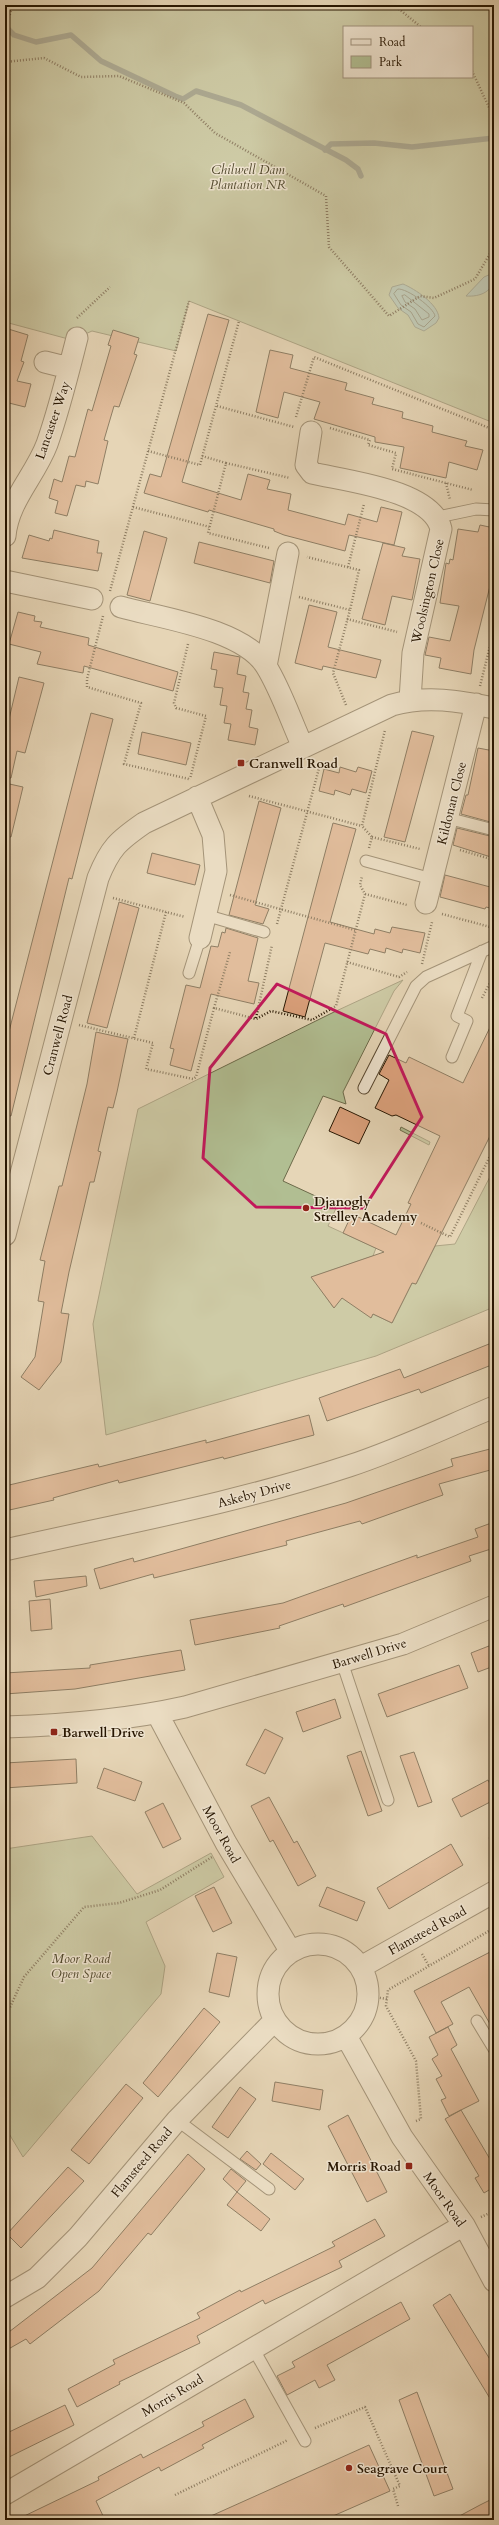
<svg xmlns="http://www.w3.org/2000/svg" width="499" height="2525" font-family="Cardo,serif">
<style>
.green{fill:#b1be92;stroke:#6c6a4a;fill-rule:evenodd}
.water{fill:#96b9af;stroke:#697769}
.lines{fill:none;stroke-linecap:round;stroke-linejoin:round}
.shore{stroke:#5e6758;stroke-width:1}
.stream{stroke:#697769;stroke-width:5.5}
.building{fill:#dca17c;stroke:#261501}
.lane-casing{stroke:#56452e;stroke-width:13}
.street-casing{stroke:#56452e;stroke-width:23}
.path{stroke:#261501;stroke-width:2.5;stroke-dasharray:1 2;stroke-linecap:butt}
.lane{stroke:#efe4d0;stroke-width:11}
.street{stroke:#efe4d0;stroke-width:21}
.marked{fill:none;stroke:#c2185b;stroke-width:3;stroke-linejoin:round}
.poi-dot{fill:#8f2418;stroke:#efe4d0;stroke-width:1.5}
.labels{text-anchor:middle;stroke-width:3;stroke-linejoin:round;paint-order:stroke}
.park-label{font-size:13px;font-style:italic;fill:#50482c;stroke:#efe4d0}
.street-label{font-size:13px;fill:#261501;stroke:#efe4d0}
.poi-label{font-size:13px;font-weight:bold;fill:#261501;stroke:#efe4d0;text-anchor:start}
</style>
<rect width="100%" height="100%" fill="#e6d6b7"/>
<filter id="stains"><feTurbulence type="fractalNoise" baseFrequency=".005" numOctaves="4"/><feColorMatrix values="0 0 0 0 .2 0 0 0 0 .09 0 0 0 0 .02 0 0 0 .5 -.17"/></filter>
<radialGradient id="worn" r=".72"><stop offset=".6" stop-color="#630" stop-opacity="0"/><stop offset="1" stop-color="#630" stop-opacity=".3"/></radialGradient>
<!-- green -->
<path class="green" d="M5 5H494V423L189 301 176 351 92 331 72 340 5 322ZM344 27H472V77H344Z
M403 980 394 991 343 1092 346 1104 323 1096 283 1181 337 1206 328 1226 376 1248 373 1256 312 1277 333 1307 346 1294 371 1317 373 1314 392 1323 412 1283 416 1284 435 1246 455 1244 494 1169V1307L376 1356 106 1435 93 1324 138 1109 334 1012Z
M401 1127 430 1142 429 1145 400 1130Z
M92 1836 137 1894 211 1853 224 1877 146 1922 165 1966 161 1994 23 2157 5 2127V1849Z"/>
<!-- water -->
<path class="water" d="M491 274 494 275C494 292 480 297 466 296L484 277Z
M403 284C415 289 438 304 439 318L436 323 424 331 415 327 408 315 398 308 389 295 392 287Z"/>
<g class="lines">
<!-- shore -->
<path class="shore" d="M398 289C407 288 434 308 435 316L424 327 418 324 411 312 401 305 394 294Z
M405 295 429 314V317L422 320 415 309 405 302 402 296Z"/>
<!-- stream -->
<path class="stream" d="M5 26 14 35 36 42 71 35 101 61 175 96 183 99 196 91 241 105 346 160 358 169 361 176
M325 150 331 144 374 143 412 147 494 138"/>
</g>
<!-- building -->
<path class="building" d="M208 314 229 320 182 482 241 500 248 474 270 480 267 489 291 494 288 510 345 525 348 514 377 522 381 507 402 512 394 545 349 535 345 551 284 535 274 531V529L209 510 208 512 144 493 150 474 161 477Z
M5 328 28 335 21 361 24 362 17 381 31 384 25 407 9 403 5 408Z
M113 330 139 338 134 354 137 355 119 407 114 406 104 440 108 441 98 484 86 481 85 487 76 485 67 516 55 513 58 501 49 498 54 479 62 482 69 456 75 457 88 409 92 411 111 346 108 345Z
M270 350 293 355 290 368 347 383 345 390 374 398 372 404 403 412 402 418 433 426 432 432 467 441 465 446 483 450 477 470 449 462 446 478 400 468 404 447 375 442V437L314 419 320 402 284 392 278 418 256 412Z
M480 525 494 528V570L474 650 471 674 439 668 441 658 425 655 429 637 450 641 459 606 440 603 446 563 449 564 450 559 453 560 458 529 478 532Z
M54 530 99 541 97 553H102L98 571 22 558 29 535 49 541 50 538 52 539Z
M144 531 167 538 150 601 127 595Z
M199 542 274 561 270 583 194 563Z
M383 543 405 548 402 556 420 559 412 600 392 596 385 625 362 619Z
M309 605 337 612 328 647 381 660 376 678 323 666 322 670 295 663Z
M18 612 35 616 34 621 42 622 40 627 89 638 88 645 178 672 173 691 84 666 83 673 37 664 41 652 9 644Z
M214 652 240 657 237 674 246 676 243 692 249 693 246 709 252 710 249 727 258 729 255 745 228 740 231 724 224 723 227 706 220 705 223 688 214 687 217 670 211 669Z
M19 677 44 683 25 753 17 751 11 778H5V736Z
M91 713 113 719 72 879 69 878 11 1116 5 1115V1047Z
M412 731 434 736 405 842 384 837Z
M142 732 191 743 186 765 138 754Z
M478 748 494 751V823L461 814 466 795H468Z
M340 767 356 772 358 767 372 771 366 793 352 789 350 795 335 790 334 795 319 791 324 769 339 773Z
M5 783 23 787 11 837 5 836Z
M259 801 281 808 255 905 269 909 263 924 229 915Z
M333 823 356 829 330 922 374 934 375 929 390 933 392 927 425 933 420 953 403 949 402 953 386 948 385 953 370 949 368 954 325 943 305 1017 283 1011Z
M457 828 494 837V858L453 845Z
M152 853 200 865 195 885 147 873Z
M445 875 494 888V909L486 907 485 909 440 897Z
M119 902 139 908 107 1028 87 1023Z
M226 928 258 938 248 981 259 983 254 1004 211 994 191 1071 170 1065 174 1049 170 1048 186 985 200 988 211 946 218 947 222 932 225 933Z
M494 1019V1128L416 1284 412 1283 392 1323 373 1314 371 1318 342 1298 334 1308 311 1277 384 1252 343 1233 352 1214 396 1235 411 1204 408 1203 440 1136 396 1115 392 1116 375 1108 389 1080 379 1074 389 1055 406 1063 409 1057 463 1083Z
M96 1032 128 1039 117 1092 113 1108 108 1107 98 1151 101 1152 94 1182H90L69 1272 61 1313 69 1314 61 1362 39 1390 21 1377 35 1357 44 1302 38 1301 45 1261 40 1260 59 1186H62L87 1084Z
M340 1107 370 1121 359 1144 329 1131Z
M494 1342V1364L421 1393 419 1389 327 1421 319 1398 400 1369 404 1378Z
M309 1415 314 1435 224 1459 223 1457 119 1483 118 1480 53 1498 54 1500 5 1511V1486L98 1464 99 1467 206 1440V1443Z
M490 1449 494 1469 439 1484 443 1495 362 1524 360 1521 286 1541 287 1545 154 1578 153 1574 100 1589 94 1569 133 1558 134 1562 346 1503 453 1466 451 1459Z
M494 1522V1548L469 1556 471 1561 344 1607 343 1604 279 1626 280 1628 195 1645 190 1620 283 1603 417 1555V1558L478 1537 475 1529Z
M86 1576 87 1586 36 1597 34 1581Z
M50 1599 52 1629 31 1631 29 1601Z
M494 1644V1666L478 1672 471 1653Z
M181 1650 185 1670 75 1689 5 1694V1673L90 1668V1665Z
M459 1665 468 1688 387 1717 378 1694Z
M335 1699 341 1718 303 1732 296 1712Z
M265 1729 283 1738 265 1774 246 1765Z
M361 1751 382 1811 368 1816 347 1756Z
M414 1752 432 1802 418 1807 400 1756Z
M76 1759 77 1783 5 1788V1763Z
M104 1768 142 1782 135 1801 97 1788Z
M488 1780 494 1792V1800L461 1817 452 1799Z
M269 1797 294 1843 297 1841 316 1876 298 1886 273 1840 270 1842 251 1806Z
M163 1803 181 1839 163 1848 145 1812Z
M451 1844 463 1865 389 1909 377 1888Z
M214 1887 232 1923 213 1932 195 1896Z
M327 1887 365 1902 357 1921 319 1906Z
M494 1950V2031L469 1987 441 2002 453 2024 436 2033 414 1991Z
M217 1953 237 1957 229 1997 209 1992Z
M204 2008 220 2022 158 2097 143 2083Z
M448 2027 457 2045 451 2049 479 2101 449 2116 441 2100 446 2098 436 2079 442 2076 432 2059 438 2055 429 2037Z
M275 2082 323 2090 320 2110 272 2101Z
M126 2084 143 2098 89 2164 71 2150Z
M240 2087 256 2099 228 2138 212 2127Z
M461 2110 494 2166V2197L489 2190 484 2193 475 2178 479 2176 445 2119Z
M348 2115 387 2192 367 2202 328 2126Z
M247 2151 261 2164 256 2170 240 2159Z
M271 2153 304 2179 295 2190 263 2164Z
M188 2154 205 2169 151 2235 148 2233 99 2291 30 2344 26 2339 5 2351V2335L92 2268Z
M68 2167 84 2181 21 2248 7 2234Z
M231 2169 246 2181 237 2192 223 2179Z
M237 2192 270 2219 261 2231 227 2205Z
M375 2219 385 2236 339 2261 342 2267 265 2304 263 2300 197 2336 200 2343 119 2382 120 2384 77 2407 68 2389 115 2364 113 2360 200 2318 197 2313 240 2290 241 2292 335 2246 332 2242Z
M450 2294 494 2366V2405L433 2305Z
M401 2302 410 2319 327 2365 335 2380 319 2388 315 2380 287 2395 277 2376 295 2367 292 2362Z
M417 2392 453 2489 434 2496 399 2400Z
M245 2399 254 2417 202 2445 204 2448 161 2471 159 2467 96 2501 105 2520H16L99 2480 98 2477 141 2454 143 2458 204 2426 202 2422Z
M65 2405 74 2425 5 2459V2434Z
M369 2445 390 2491 324 2520H202Z
M494 2498V2520H452L480 2505Z"/>
<g class="lines">
<!-- lane casing -->
<g class="lane-casing">
<path id="lane" d="M438 517 476 509 494 510
M447 818 494 830
M366 861 432 879
M205 915 264 932
M189 973 200 938
M452 1057 467 1021 457 1016 482 951
M364 1088 416 986 426 977 494 946
M342 1662 388 1800
M477 2021 494 2049
M177 2120 269 2189
M253 2348 305 2441"/>
</g>
<!-- street casing -->
<g class="street-casing">
<path id="street" d="M45 362 69 368
M311 432 306 465 312 473C346 481 432 490 441 529L413 653 410 700
M5 536C8 501 35 476 47 444 59 410 68 373 77 338
M5 581 92 599
M121 607C161 618 243 629 266 666 281 690 291 721 303 747
M266 666 288 553
M197 797 213 835 216 871 200 938
M426 903 476 704
M5 1235 98 878C110 848 118 841 144 823L392 705C426 695 460 701 494 708
M5 1550C120 1524 237 1503 349 1466 398 1450 446 1427 494 1407
M157 1713 226 1843 291 1952
M5 1727C65 1725 127 1720 185 1707L403 1644 494 1606
M268 1994a50 50 0 1 1 100 0a50 50 0 1 1-100 0Z
M361 1967 494 1892
M346 2036 402 2137 464 2225 494 2281
M5 2297 37 2278 78 2237 177 2120 274 2021
M5 2494 464 2225"/>
</g>
<!-- path -->
<path class="path" d="M394 5 421 27
M5 29 13 5
M5 62 44 58 81 77 119 76 184 103 215 133 326 196 329 247 389 316 420 296 434 298 475 279 494 247
M472 71 494 118
M77 318 110 287
M217 406 294 427
M296 417 314 357 494 430
M330 428 370 440 368 445 396 453 392 469 473 490
M148 451 200 465 239 321
M202 456 226 463 208 533 269 548
M226 463 290 478
M446 483 450 500
M133 507 210 527
M348 567 364 504
M110 591 189 301
M299 597 350 610 359 570 307 557
M103 616 87 679V687L141 703 124 764 189 779
M347 619 397 632
M188 644 174 703 176 708 206 716 190 779
M480 686 494 630
M346 705 333 673 350 610
M249 796 362 826
M372 837 420 849
M369 848 372 837 362 826 385 730
M460 850 494 860
M365 894 407 905
M230 895 355 930
M113 898 166 912
M442 914 494 928
M277 924 321 761
M347 962 399 977 407 972
M422 964 432 922
M482 998 494 975
M214 1008 230 952
M256 1018 272 945
M79 1025 153 1043 146 1069 193 1079 196 1077 214 1008 256 1019 271 1011 312 1020 336 1006 365 894 360 885 362 876
M134 1038 166 912 185 917
M421 1223 450 1237 494 1148
M494 1824 491 1827 490 1838 494 1847
M422 1954 429 1966
M368 1996 387 1999
M5 2018 24 1977 84 1907 119 1903 160 1890 212 1857
M416 2121 421 2119 416 2061 386 2006 388 1990 494 1928
M481 2217 494 2211
M315 2428 365 2407 400 2486 393 2489 398 2506
M175 2495 288 2440"/>
<!-- lane -->
<use href="#lane" class="lane"/>
<!-- street -->
<use href="#street" class="street"/>
</g>
<!-- marked area -->
<path d="M0 0H499V2525H0ZM277 984 386 1034 422 1117 364 1208 256 1207 203 1158 210 1068Z" fill="#e6d6b7" fill-opacity=".55" fill-rule="evenodd"/>
<path class="marked" d="M277 984 386 1034 422 1117 364 1208 256 1207 203 1158 210 1068Z"/>
<!-- markers -->
<g class="poi-dot">
<rect x="237" y="759" width="8" height="8" rx="2"/>
<circle cx="306" cy="1208" r="4"/>
<rect x="50" y="1728" width="8" height="8" rx="2"/>
<rect x="405" y="2162" width="8" height="8" rx="2"/>
<circle cx="349" cy="2468" r="4"/>
</g>
<g class="labels">
<!-- park labels -->
<g class="park-label">
<text x="248" y="174">Chilwell Dam<tspan x="248" dy="15">Plantation NR</tspan></text>
<text x="81" y="1963">Moor Road<tspan x="81" dy="15">Open Space</tspan></text>
</g>
<!-- street labels -->
<g class="street-label">
<text transform="translate(52 420) rotate(-71)" y="5">Lancaster Way</text>
<text transform="translate(427 591) rotate(-77)" y="5">Woolsington Close</text>
<text transform="translate(451 803) rotate(-76)" y="5">Kildonan Close</text>
<text transform="translate(57 1035) rotate(-75)" y="5">Cranwell Road</text>
<text transform="translate(254 1493) rotate(-15)" y="5">Askeby Drive</text>
<text transform="translate(369 1653) rotate(-17)" y="5">Barwell Drive</text>
<text transform="translate(222 1834) rotate(61)" y="5">Moor Road</text>
<text transform="translate(427 1930) rotate(-29)" y="5">Flamsteed Road</text>
<text transform="translate(141 2162) rotate(-50)" y="5">Flamsteed Road</text>
<text transform="translate(445 2199) rotate(55)" y="5">Moor Road</text>
<text transform="translate(172 2395) rotate(-31)" y="5">Morris Road</text>
</g>
<!-- poi labels -->
<g class="poi-label">
<text x="249" y="768">Cranwell Road</text>
<text x="314" y="1206">Djanogly<tspan x="314" dy="15">Strelley Academy</tspan></text>
<text x="62" y="1737">Barwell Drive</text>
<text x="401" y="2171" text-anchor="end">Morris Road</text>
<text x="357" y="2473">Seagrave Court</text>
</g>
</g>
<!-- margin -->
<rect width="499" height="2525" fill="none" stroke="#e6d6b7" stroke-width="20"/>
<rect x="6" y="6" width="487" height="2513" fill="none" stroke="#261501" stroke-width="2"/>
<rect x="10" y="10" width="479" height="2505" fill="none" stroke="#261501"/>
<!-- legend -->
<rect x="343" y="26" width="130" height="52" fill="#efe4d0" stroke="#9f917d"/>
<rect x="351" y="39" width="20" height="6" fill="#efe4d0" stroke="#9f917d"/>
<text x="379" y="46" font-size="12" fill="#261501">Road</text>
<rect x="351" y="56" width="20" height="12" fill="#b1be92" stroke="#9f917d"/>
<text x="379" y="66" font-size="12" fill="#261501">Park</text>
<rect width="100%" height="100%" filter="url(#stains)"/>
<rect width="100%" height="100%" fill="url(#worn)"/>
</svg>
